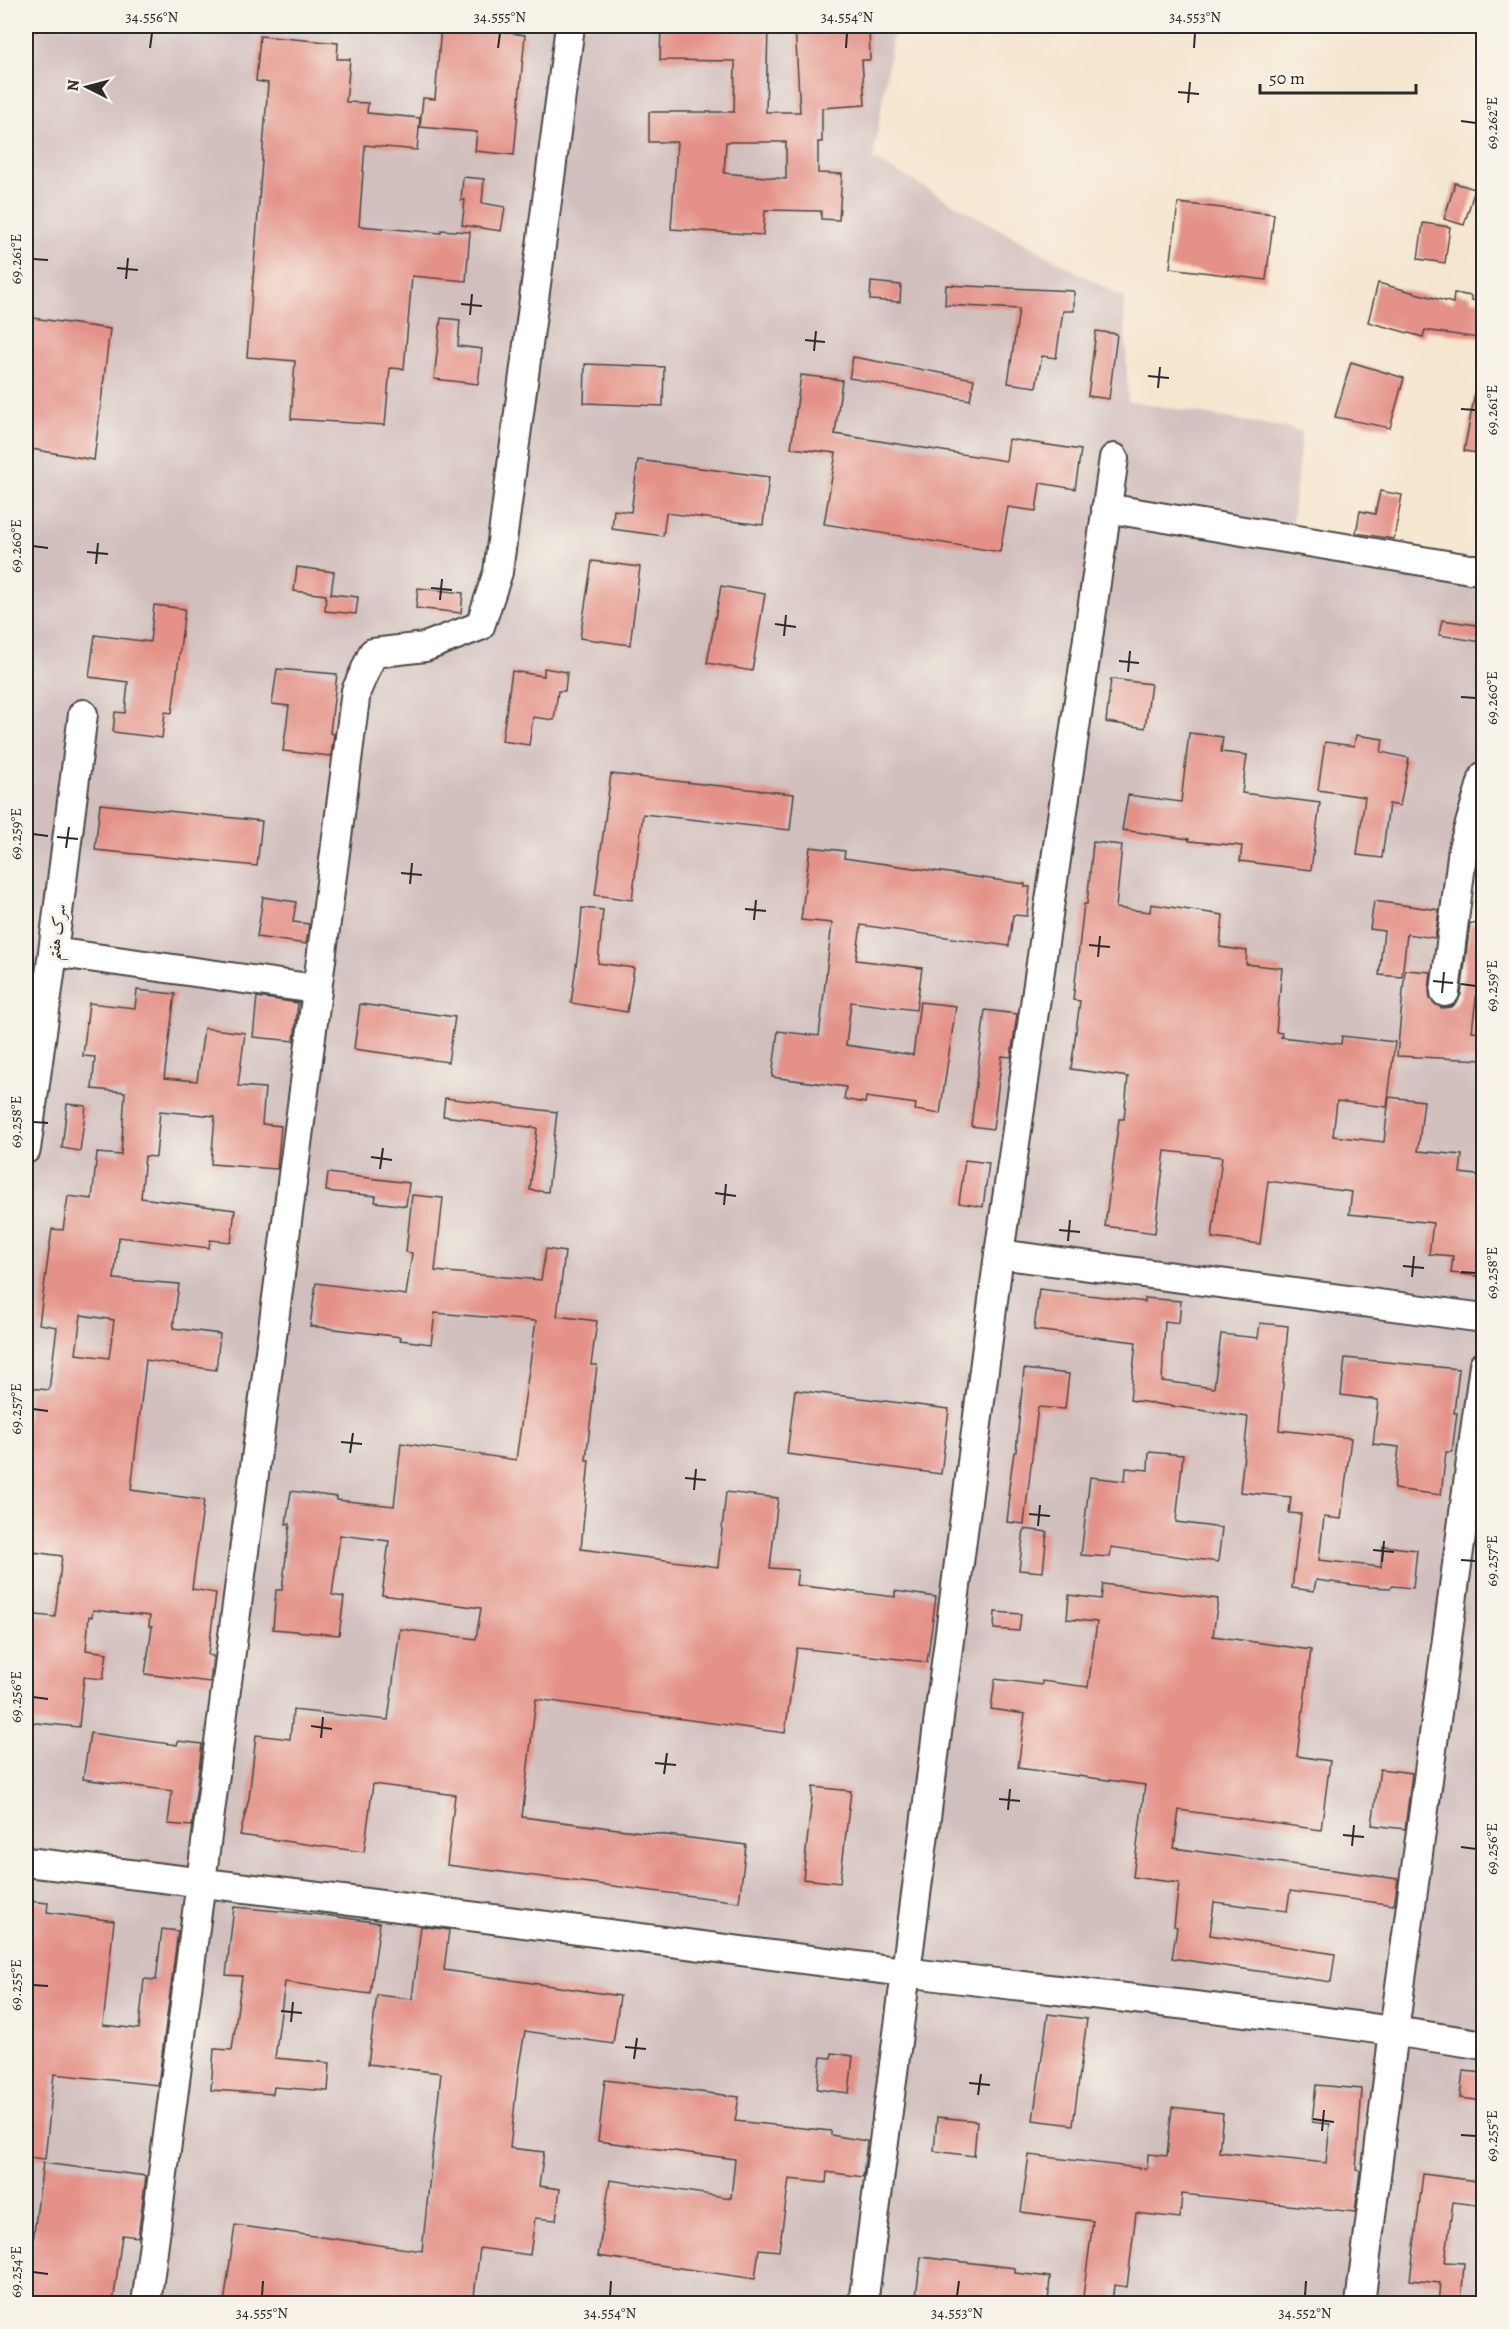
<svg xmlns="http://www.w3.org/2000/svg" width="1509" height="2329" font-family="Alegreya,Amiri,serif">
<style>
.industrial{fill:#d1bfbd}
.building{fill:#e49187;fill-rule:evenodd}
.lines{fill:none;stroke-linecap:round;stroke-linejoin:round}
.minor-casing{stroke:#494744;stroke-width:32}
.minor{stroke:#fff;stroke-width:28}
.ticks{fill:none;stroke:#2b2b2b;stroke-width:2}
.labels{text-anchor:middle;stroke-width:6;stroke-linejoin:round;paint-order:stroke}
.street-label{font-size:16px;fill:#2b2b2b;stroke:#f7f3e8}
.neatline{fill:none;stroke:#2b2b2b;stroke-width:2}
.ticks-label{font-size:15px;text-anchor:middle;fill:#2b2b2b}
</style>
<rect width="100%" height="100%" fill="#f7f3e8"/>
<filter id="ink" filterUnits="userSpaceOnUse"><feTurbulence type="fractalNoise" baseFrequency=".0167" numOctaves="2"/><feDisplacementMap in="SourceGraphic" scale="12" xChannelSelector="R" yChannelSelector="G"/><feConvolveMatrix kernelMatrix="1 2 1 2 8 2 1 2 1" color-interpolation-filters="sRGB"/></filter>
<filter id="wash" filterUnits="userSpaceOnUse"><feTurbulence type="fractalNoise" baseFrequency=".008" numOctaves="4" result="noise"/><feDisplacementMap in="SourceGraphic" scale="24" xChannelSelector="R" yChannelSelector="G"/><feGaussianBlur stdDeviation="1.35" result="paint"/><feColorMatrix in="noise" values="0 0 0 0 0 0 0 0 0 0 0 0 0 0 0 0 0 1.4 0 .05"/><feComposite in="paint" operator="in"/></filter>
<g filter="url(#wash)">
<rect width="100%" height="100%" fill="#f5e6cf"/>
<!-- industrial -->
<path class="industrial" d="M26 26H935L893 34 873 159 1124 298 1128 401 1302 431 1291 535 1483 571V765L1470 803 1446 1023 1484 1026 1483 2303 26 2304Z"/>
<g id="blocks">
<!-- building -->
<path class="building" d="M441 26H478V29L525 35 514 155 475 151 477 132 420 127 423 98 435 99Z
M661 26H768L766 112H800L795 26H869L870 60H862L865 105 822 108V142H818V173L842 174 839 220 821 219V211L765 210 763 235 671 229 677 142H649V112H734L735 61 660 60ZM726 142H786V179L724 173Z
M260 36 338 43 337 59H350L346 102 368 103 367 113 420 118 417 150 365 145 359 226 441 233V230L470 232 466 281 412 276 404 369 390 368 385 425 291 419 295 361 247 357 268 83 256 81Z
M463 177 484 179 482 203 505 207 501 231 462 225 465 200H461Z
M1455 183 1475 189 1464 225 1444 219Z
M1178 203 1274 214 1266 280 1170 268Z
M1423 223 1450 227 1445 263 1418 259Z
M871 282 901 285 900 302 870 300Z
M1378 283 1453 303 1454 293 1471 296V300L1484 301V339L1425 330 1423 337 1368 322Z
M946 285 1074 291V311H1063L1056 358 1042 356 1036 387 1008 383 1019 309 945 305Z
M26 317 110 329 94 460 26 448Z
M441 318 460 320 458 346 482 349 478 384 434 379Z
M1096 331 1117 334 1109 399 1088 396Z
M853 357 974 379 970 400 849 378Z
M1351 362 1404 378 1390 428 1335 417Z
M585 364 664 367 663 406 584 403Z
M801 375 842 380 835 434 1006 461 1009 439 1081 450 1075 489 1040 483 1036 511 1008 507 1000 552 824 524 836 453 791 448Z
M1475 393 1484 394V454L1464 451Z
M638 460 769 477 763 525 666 513 663 536 612 529 614 510 631 512Z
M1380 491 1402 495 1394 539 1356 533 1360 511 1375 514Z
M592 561 640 567 630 645 580 638Z
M297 567 334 572 331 594 358 597 356 614 325 611 326 595 294 591Z
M721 586 765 594 752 671 707 663Z
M418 588 463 593 461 613 416 608Z
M154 605 185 609 172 713 165 712 162 738 113 732 115 712 125 713 128 682 89 677 95 635 150 642Z
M1442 620 1483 626 1481 642 1439 635Z
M544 668 567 672 565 691H558L554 720 533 717 529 745 502 741 512 671 544 676Z
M277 669 337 674 330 733 334 734 331 756 283 751 289 706 272 704Z
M1111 679 1151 684 1145 728 1106 722Z
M1189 733 1223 737 1221 752 1247 755 1242 793 1320 803 1311 870 1240 861 1242 846 1189 841V839L1122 830 1128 795 1181 802Z
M1356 735 1383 739 1381 752 1409 758 1400 806 1389 804 1382 858 1357 855 1365 797 1318 790 1325 742 1354 746Z
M611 774 794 794 790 830 643 814 632 900 595 895Z
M100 804 262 821 257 866 95 850Z
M1093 842 1122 845 1116 908 1150 912 1151 904 1223 915 1220 947 1247 951 1246 964 1282 968 1276 1032 1282 1033 1281 1037 1341 1044 1342 1036 1395 1042 1387 1107 1337 1101 1333 1136 1384 1142 1389 1097 1424 1101 1418 1151 1462 1155 1460 1173 1484 1176V1220L1477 1276 1451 1273 1453 1256 1429 1254 1433 1223 1349 1214 1352 1192 1268 1181 1260 1244 1212 1238 1222 1157 1165 1151 1155 1233 1105 1226 1119 1119H1124L1128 1077 1071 1069 1080 1001 1073 1000 1084 904H1087Z
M810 847 845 851 844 858 1025 884V887H1030L1027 916 1013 915 1009 946 861 925 856 960 922 968 916 1010 851 1002 846 1045 913 1055 920 1002 956 1006 940 1114 915 1110 916 1104 866 1097 865 1103 844 1099 846 1087 772 1077 778 1031 819 1036 832 923 801 920Z
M263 897 296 902 293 922 309 924 306 944 257 937Z
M1374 901 1439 910 1435 938 1407 934 1402 977 1379 975 1384 931 1370 929Z
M582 908 603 910 598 963 634 968 627 1012 571 1003 579 944Z
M1470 923 1484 925V966H1480L1472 1031 1484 1032V1060L1397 1056 1405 970 1431 972 1429 990 1430 999 1436 1005 1442 1008 1452 1007 1458 1001 1461 994Z
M137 990 175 994 164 1078 197 1081 204 1028 245 1033 238 1086 265 1088 262 1124 281 1126 277 1169 211 1164 215 1116 160 1111 156 1157 145 1156 141 1198 235 1210 231 1242 210 1240 209 1248 119 1237 114 1279 179 1284 173 1328 220 1334 216 1370 146 1360 131 1490 204 1500 192 1589 216 1593 208 1655 213 1656 210 1682 145 1674 152 1627 149 1626 150 1616 93 1610 92 1617 89 1616 86 1650 107 1653 103 1679 84 1677 79 1727 26 1722 27 1614 55 1617 62 1556 26 1551V1509L30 1469 26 1468V1424L30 1388 49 1390 57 1327 39 1324 52 1229 63 1230 68 1196 92 1199 97 1153 121 1155 125 1092 92 1089 95 1057 83 1056 89 1003 135 1008ZM81 1315 114 1320 109 1358 76 1354Z
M257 997 298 1003 294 1041 253 1037Z
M360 1004 455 1017 448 1062 354 1049Z
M985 1010 1017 1014 1011 1057 1002 1056 993 1129 971 1126Z
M445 1098 557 1112 548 1192 530 1190 537 1128 443 1116Z
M67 1104 86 1106 80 1151 62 1148Z
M965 1160 989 1163 983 1207 959 1203Z
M328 1173 409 1183 406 1206 375 1202 376 1196 326 1191Z
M412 1195 443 1198 435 1271 541 1280 546 1249 565 1252 557 1316 597 1321 591 1365H597L586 1460H589L581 1549 718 1567 726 1492 778 1498 770 1568 798 1570 796 1585 895 1597V1591L936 1597 927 1662 797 1648 785 1733 536 1699 522 1817 746 1845 739 1902 447 1865 455 1795 373 1784 364 1852 240 1835 249 1798 256 1735 290 1739 293 1710 388 1720 400 1629 476 1639 481 1608 382 1595 389 1541 340 1535 332 1595 344 1597 339 1635 273 1629 276 1590H282L290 1524H286L291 1491 337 1497V1500L394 1506 401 1443 516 1460 536 1321 435 1313 431 1344 400 1340 401 1337 310 1326 316 1283 406 1295 412 1253 406 1252Z
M1039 1289 1145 1302V1298L1181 1301 1179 1323 1165 1321 1162 1381 1214 1388 1221 1334 1258 1338 1260 1323 1288 1326 1279 1430 1351 1438 1341 1519 1324 1517 1319 1560 1381 1567 1383 1546 1417 1550 1413 1588 1392 1586 1391 1588 1369 1587 1316 1580 1314 1591 1292 1588 1301 1514 1289 1513 1291 1497 1240 1492 1248 1417 1130 1400 1136 1342 1034 1330Z
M1345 1358 1459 1369 1454 1413H1457L1452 1452H1446L1441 1495 1394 1489 1399 1447 1373 1444 1378 1400 1341 1395Z
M1024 1369 1069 1374 1065 1409 1038 1407 1024 1524 1007 1522 1010 1495H1008L1014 1452H1016Z
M795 1390 949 1409 941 1474 787 1454Z
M1149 1452 1183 1455 1176 1522 1222 1528 1218 1562 1111 1547 1110 1557 1081 1555 1090 1477 1125 1481 1126 1468 1148 1470Z
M1024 1529 1047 1532 1043 1572 1019 1570Z
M1103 1584 1218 1599 1213 1636 1311 1650 1297 1756 1330 1761 1321 1830 1179 1810 1174 1848 1398 1879 1394 1905 1290 1891 1287 1911 1214 1902 1210 1935 1335 1954 1331 1982 1172 1958 1177 1927 1174 1926 1179 1883 1133 1877 1145 1785 1018 1768 1025 1714 991 1709 995 1679 1042 1685V1681L1088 1687 1097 1622 1067 1619 1069 1595 1101 1599Z
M995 1612 1021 1614 1019 1631 994 1629Z
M90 1733 177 1745 178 1741 202 1744 192 1826 168 1824 172 1791 83 1779Z
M1380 1769 1412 1773 1405 1829 1372 1825Z
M813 1787 851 1791 840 1883 803 1879Z
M28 1901 48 1903 47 1912 114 1921 103 2025 139 2029 144 1979 156 1980 162 1929 178 1931 158 2085 54 2074 45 2159 26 2157V1928Z
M234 1907 324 1915 380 1923 370 1994 285 1982 275 2058 330 2063 328 2091 274 2087 273 2094 211 2090 214 2049 232 2050 242 1976 226 1975Z
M421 1926 449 1930 444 1970 620 1996 613 2044 525 2031 519 2065 510 2148 544 2152 539 2186 560 2189 556 2220 535 2218 530 2255 480 2248 473 2304H224L235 2225 422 2251 441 2073 368 2064 377 1995 412 1999Z
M1048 2014 1087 2019 1073 2125 1033 2120Z
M832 2053 853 2056 849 2093 817 2089 821 2057 831 2058Z
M1463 2071 1484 2073V2101L1460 2098Z
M605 2080 739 2097 735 2121 831 2131V2135L867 2141 863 2177 827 2172 826 2183 789 2179 779 2251 759 2249 755 2279 598 2256 610 2180 731 2198 735 2159 598 2141Z
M1316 2085 1362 2089 1356 2170 1360 2171 1355 2212 1182 2194 1180 2218 1136 2213 1127 2287 1114 2285 1112 2304H1082L1093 2221 1021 2212 1029 2155 1147 2169 1148 2154 1167 2156 1172 2107 1223 2113 1219 2152 1326 2163 1330 2124 1312 2122Z
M937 2117 977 2121 974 2156 934 2151Z
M43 2163 146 2176 138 2237 122 2235 113 2304H87L26 2296Z
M1423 2174 1484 2182V2203L1478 2202V2205L1453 2202 1445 2262 1464 2263 1461 2304H1438L1440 2283 1410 2280Z
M921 2257 1015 2268V2273L1050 2277 1048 2304H915Z"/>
</g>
</g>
<g filter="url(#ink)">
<use href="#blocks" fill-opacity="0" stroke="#494744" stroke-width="1.5"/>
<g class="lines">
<!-- minor casing -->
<g class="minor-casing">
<path id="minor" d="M1106 508 1470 569H1484
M53 952 316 989
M1445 992 1463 848 1484 776
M26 1149 53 952 83 714
M999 1254 1484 1318
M26 1862C319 1895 612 1935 905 1972 1098 1996 1292 2014 1484 2045
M146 2304 356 691 373 653 425 647 480 626 498 572 570 26
M863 2304 999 1254 1114 458
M1360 2304 1394 2031 1484 1365"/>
</g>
<!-- minor -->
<use href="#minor" class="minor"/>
</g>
</g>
<!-- ticks -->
<path class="ticks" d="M150 48 152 33M498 48 500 33M846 48 847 33M1194 48 1195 33M1178 92 1199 94M1188 103 1190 82M1461 121 1476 123M33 259 48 260M117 268 138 270M126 279 128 258M461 304 482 306M470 315 472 294M805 340 825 342M814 351 816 331M1148 376 1169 378M1158 388 1160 367M1461 409 1476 410M33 546 48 548M87 552 108 554M96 564 98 543M431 588 452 590M440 600 442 579M775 624 796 627M784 636 786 615M1119 661 1139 663M1128 672 1130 651M1461 697 1476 698M33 834 48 836M57 837 78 839M66 848 69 827M401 873 422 875M410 884 412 863M745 909 766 911M754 920 756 900M1089 945 1110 947M1098 957 1100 936M1433 981 1453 983M1461 984 1476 986M1442 993 1444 972M33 1122 48 1123M371 1157 392 1160M380 1169 383 1148M715 1193 736 1196M724 1205 726 1184M1059 1230 1080 1232M1068 1241 1070 1220M1403 1266 1424 1268M1461 1272 1476 1273M1412 1277 1414 1256M33 1409 48 1411M341 1442 362 1444M350 1453 353 1433M685 1478 706 1480M694 1490 696 1469M1029 1514 1050 1516M1038 1526 1040 1505M1373 1550 1394 1552M1461 1560 1476 1561M1382 1562 1384 1541M33 1697 48 1699M311 1726 332 1729M321 1738 323 1717M655 1763 676 1765M664 1774 667 1753M999 1799 1020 1801M1008 1810 1010 1789M1343 1835 1364 1837M1352 1846 1354 1825M1461 1847 1476 1849M33 1985 48 1986M281 2011 302 2013M291 2022 293 2002M625 2047 646 2049M634 2059 637 2038M969 2083 990 2085M978 2095 981 2074M1313 2119 1334 2122M1322 2131 1324 2110M1461 2135 1476 2136M33 2272 48 2274M262 2296 263 2281M610 2296 611 2281M957 2296 959 2281M1305 2296 1306 2281"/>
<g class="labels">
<!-- street labels -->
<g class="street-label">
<text transform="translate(56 932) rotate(-83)" y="6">سرک هفتم</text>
</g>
</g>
<!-- margin -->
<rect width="1509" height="2329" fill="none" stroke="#f7f3e8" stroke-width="66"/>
<!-- north arrow -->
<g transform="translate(87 87) rotate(276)" stroke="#f7f3e8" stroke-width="4.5" paint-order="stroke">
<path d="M0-4.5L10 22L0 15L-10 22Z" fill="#2b2b2b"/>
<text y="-9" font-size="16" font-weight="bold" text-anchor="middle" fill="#2b2b2b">N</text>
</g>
<!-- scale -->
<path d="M1260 84v9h156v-9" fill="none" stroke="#2b2b2b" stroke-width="3"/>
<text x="1269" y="84" font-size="18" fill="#2b2b2b" stroke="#f7f3e8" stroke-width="4.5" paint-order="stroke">50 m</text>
<rect x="33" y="33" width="1443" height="2263" class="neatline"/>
<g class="ticks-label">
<text x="152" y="22">34.556°N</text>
<text x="500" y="22">34.555°N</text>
<text x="847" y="22">34.554°N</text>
<text x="1195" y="22">34.553°N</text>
<text transform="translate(1492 123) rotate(-90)" y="5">69.262°E</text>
<text transform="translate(16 259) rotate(-90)" y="5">69.261°E</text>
<text transform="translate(1492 410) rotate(-90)" y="5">69.261°E</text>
<text transform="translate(16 546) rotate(-90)" y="5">69.260°E</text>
<text transform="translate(1492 698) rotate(-90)" y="5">69.260°E</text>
<text transform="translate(16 834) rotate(-90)" y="5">69.259°E</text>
<text transform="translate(1492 986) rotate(-90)" y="5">69.259°E</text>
<text transform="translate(16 1122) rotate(-90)" y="5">69.258°E</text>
<text transform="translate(1492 1273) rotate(-90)" y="5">69.258°E</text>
<text transform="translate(16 1409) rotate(-90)" y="5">69.257°E</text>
<text transform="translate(1492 1561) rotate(-90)" y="5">69.257°E</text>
<text transform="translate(16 1697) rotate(-90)" y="5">69.256°E</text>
<text transform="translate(1492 1849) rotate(-90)" y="5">69.256°E</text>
<text transform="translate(16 1985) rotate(-90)" y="5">69.255°E</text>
<text transform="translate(1492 2136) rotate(-90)" y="5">69.255°E</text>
<text transform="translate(16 2272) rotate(-90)" y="5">69.254°E</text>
<text x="262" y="2318">34.555°N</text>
<text x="610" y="2318">34.554°N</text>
<text x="957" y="2318">34.553°N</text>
<text x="1305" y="2318">34.552°N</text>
</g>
</svg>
